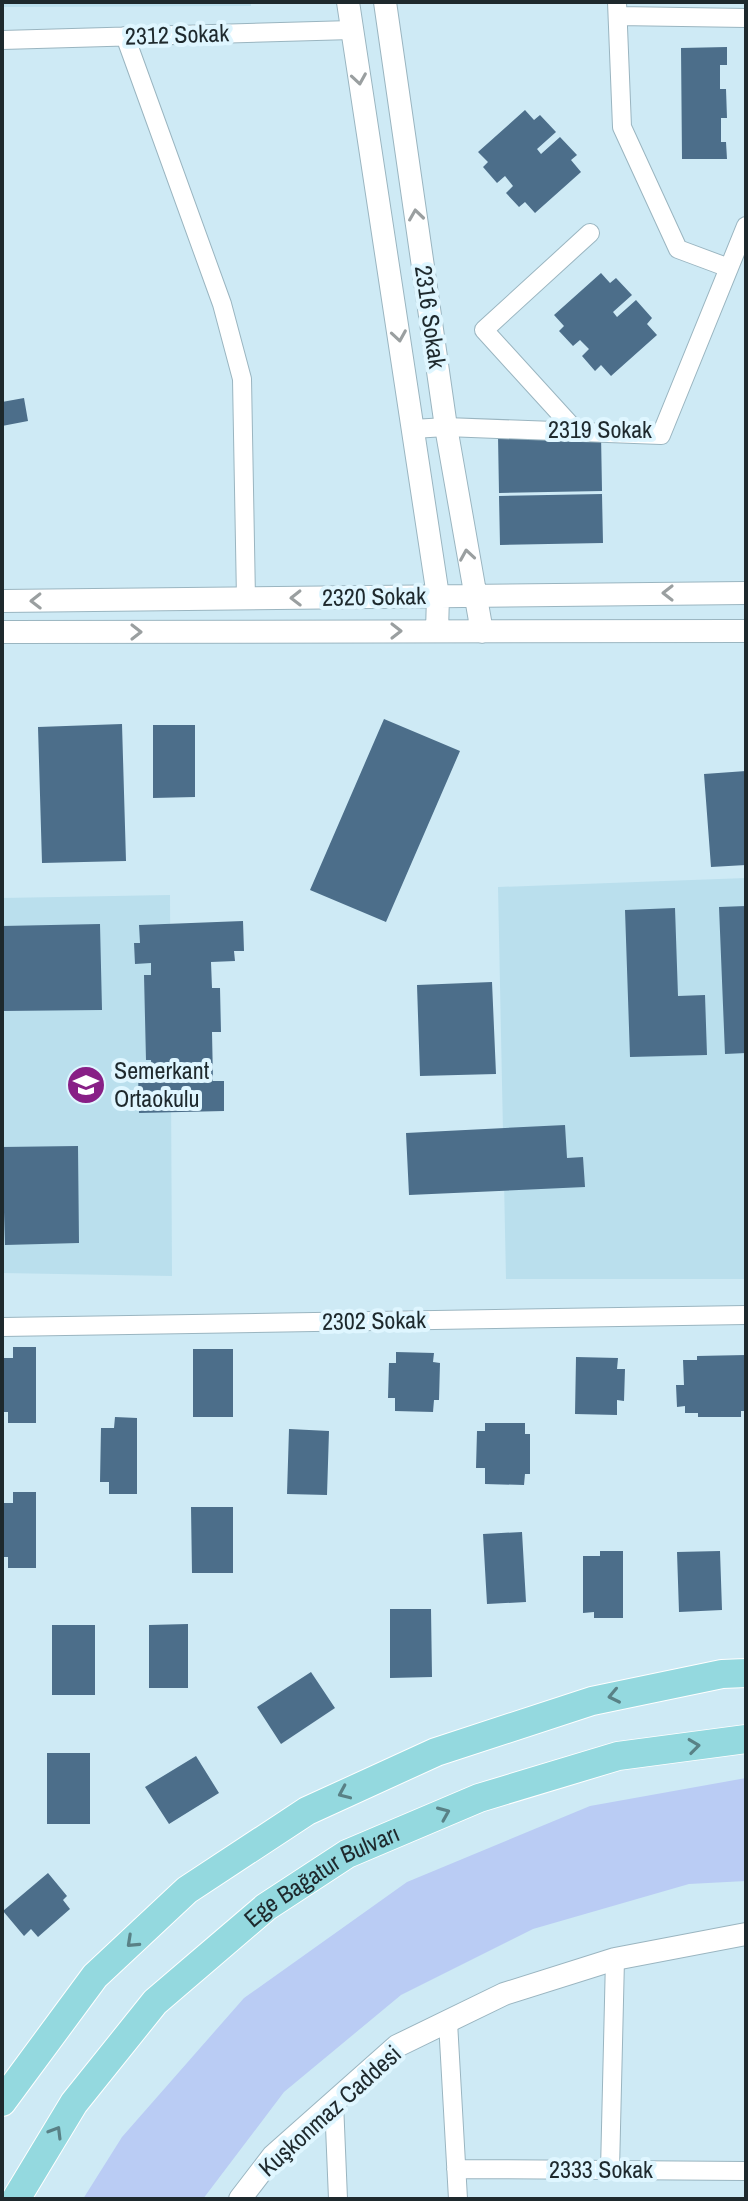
<svg xmlns="http://www.w3.org/2000/svg" width="748" height="2201" font-family="'Archivo Narrow',sans-serif">
<style>
.built{fill:#badfed}
.water{fill:#baccf4}
.building{fill:#4c6e8a}
.lines{fill:none;stroke-linecap:round;stroke-linejoin:round}
.minor-casing{stroke:#9ab5c0;stroke-width:20}
.tertiary-casing{stroke:#9ab5c0;stroke-width:24}
.primary-casing{stroke:#fff;stroke-width:30}
.minor{stroke:#fff;stroke-width:18}
.tertiary{stroke:#fff;stroke-width:22}
.primary{stroke:#94d9df;stroke-width:28}
.oneway{stroke:#9a9fa0}
.oneway2{stroke:#598186}
.labels{text-anchor:middle;stroke-width:8;stroke-linejoin:round;paint-order:stroke}
.street-label{font-size:24px;fill:#1e292d;stroke:#dff6ff}
.poi-label{font-size:24px;fill:#1e292d;stroke:#dff6ff;text-anchor:start}
</style>
<rect width="100%" height="100%" fill="#ceeaf5"/>
<!-- built -->
<path class="built" d="M2 2H251V6L2 7Z
M746 878V1279H506L498 887Z
M170 895 172 1276 2 1273V898Z"/>
<!-- water -->
<path class="water" d="M746 1778V1881L689 1884 533 1929 401 1995 284 2092 203 2199H83L122 2137 244 1998 407 1882 590 1806Z"/>
<!-- building -->
<path class="building" d="M727 47V65H720V89H726L727 118H721V142H726L727 159H682L681 48Z
M525 110 534 120 540 115 556 132 537 149 541 154 560 137 577 155 571 160 581 172 535 213 525 202 519 207 506 193 513 186 505 176 497 183 483 167 488 162 478 152Z
M601 273 610 283 616 278 632 295 613 312 617 317 636 300 652 318 647 324 657 335 611 376 601 365 595 371 582 356 589 349 580 340 573 346 559 331 564 326 554 315Z
M24 398 28 421 2 426V402Z
M601 434 602 491 499 493 498 436Z
M602 494 603 543 500 545 499 496Z
M384 719 460 751 386 922 310 890Z
M122 724 126 861 42 863 38 727Z
M153 725H195V797L153 798Z
M746 771V865L711 867 704 774Z
M746 906V1053L725 1054 719 907Z
M675 908 678 996 705 995 707 1055 630 1057 625 910Z
M243 921 244 951H234L235 961 211 962 212 988H220L221 1032H212L213 1081H224V1111L139 1113 138 1072H152L151 1060H146L144 975H151V963L135 964 134 943H140L139 925Z
M100 924 102 1010 2 1011V926Z
M492 982 496 1074 420 1076 417 985Z
M565 1125 567 1158 583 1157 585 1187 409 1195 406 1133Z
M78 1146 79 1243 5 1245 2 1147Z
M13 1347H36V1423H8V1412H2V1358H13Z
M193 1349H233V1417H193Z
M396 1352 434 1353 433 1362 440 1363 439 1400H434L433 1412 395 1411V1398H388L389 1363H396Z
M746 1355V1411H741V1417H698V1413H685V1406L677 1407 676 1385H684L683 1360H697V1356Z
M576 1357 618 1358 617 1369H625L624 1401 617 1400V1415L575 1414Z
M115 1417 137 1418V1494H109V1482H100L101 1428H114Z
M485 1423H525V1434H530V1474H525L524 1485 485 1484V1468H476L477 1431H485Z
M289 1429 329 1431 327 1495 287 1494Z
M13 1492H36V1568H8V1557H2V1503H13Z
M191 1507H233V1573H192Z
M522 1532 526 1602 487 1604 483 1534Z
M600 1551H623V1618H594V1612L583 1613V1556H600Z
M720 1551 722 1610 679 1612 677 1552Z
M390 1609H431L432 1677 390 1678Z
M188 1624V1688H149V1625Z
M52 1625H95V1695H52Z
M311 1672 335 1708 281 1744 257 1707Z
M47 1753H90V1824H47Z
M196 1756 219 1793 169 1824 145 1787Z
M48 1873 67 1896 63 1900 70 1909 38 1937 31 1929 24 1936 3 1911Z"/>
<g class="lines">
<!-- minor casing -->
<g class="minor-casing">
<path id="minor" d="M617 2 622 127 678 249 729 268
M618 16 746 18
M125 36 222 304 242 379 246 599
M2 40 352 30
M413 429 446 427 661 435 746 226
M576 431 484 330 590 233
M2 1327 746 1315
M448 2022 458 2199
M334 2102 338 2199
M456 2169 746 2171
M610 2170 615 1959"/>
</g>
<!-- tertiary casing -->
<g class="tertiary-casing">
<path id="tertiary" d="M348 2 438 596 437 631
M385 2 446 427 482 632
M2 601 746 593
M2 632 746 631
M240 2199 273 2156 397 2046 504 1994 615 1959 746 1934"/>
</g>
<!-- primary casing -->
<g class="primary-casing">
<g id="primary">
<path d="M2 2102 95 1976 187 1890 307 1811 436 1752 592 1701 722 1674 746 1673"/>
<path id="s1" d="M16 2199 74 2103 155 2002 266 1907 347 1854 479 1798 618 1756 746 1739"/>
</g>
</g>
<!-- minor -->
<use href="#minor" class="minor"/>
<!-- tertiary -->
<use href="#tertiary" class="tertiary"/>
<!-- primary -->
<use href="#primary" class="primary"/>
</g>
<!-- one-way arrows -->
<defs><path id="oneway-chevron" d="M-2-3.5L2.5 0L-2 3.5" fill="none" stroke-width="1.6" stroke-linecap="round" stroke-linejoin="round" transform="scale(2)"/></defs>
<g class="oneway">
<use href="#oneway-chevron" transform="translate(359 79) rotate(81)"/>
<use href="#oneway-chevron" transform="translate(416 215) rotate(-98)"/>
<use href="#oneway-chevron" transform="translate(399 336) rotate(81)"/>
<use href="#oneway-chevron" transform="translate(467 555) rotate(-99)"/>
<use href="#oneway-chevron" transform="translate(668 593) rotate(180)"/>
<use href="#oneway-chevron" transform="translate(296 598) rotate(179)"/>
<use href="#oneway-chevron" transform="translate(36 601) rotate(179)"/>
<use href="#oneway-chevron" transform="translate(396 631)"/>
<use href="#oneway-chevron" transform="translate(136 632)"/>
</g>
<g class="oneway2">
<use href="#oneway-chevron" transform="translate(614 1696) rotate(168)"/>
<use href="#oneway-chevron" transform="translate(694 1746) rotate(-7)"/>
<use href="#oneway-chevron" transform="translate(344 1793) rotate(156)"/>
<use href="#oneway-chevron" transform="translate(444 1813) rotate(-23)"/>
<use href="#oneway-chevron" transform="translate(132 1942) rotate(137)"/>
<use href="#oneway-chevron" transform="translate(56 2132) rotate(-59)"/>
</g>
<!-- icons -->
<defs>
<g id="school-disc" transform="scale(2)"><circle r="9.5" fill="#881f86" stroke="#dff6ff"/><path d="M0-5L7-2L0 1L-7-2ZM-4 1L0 2.5L4 1V4Q0 6-4 4Z" fill="#fff"/></g>
</defs>
<g fill-rule="evenodd">
<use href="#school-disc" x="86" y="1085"/>
</g>
<g class="labels">
<!-- street labels -->
<g class="street-label">
<text transform="translate(177 35) rotate(-2)" y="8">2312 Sokak</text>
<text transform="translate(430 317) rotate(82)" y="8">2316 Sokak</text>
<text x="600" y="438">2319 Sokak</text>
<text transform="translate(374 597) rotate(-1)" y="8">2320 Sokak</text>
<text transform="translate(374 1321) rotate(-1)" y="8">2302 Sokak</text>
<text dy="8" stroke="none"><textPath href="#s1" startOffset="452">Ege Bağatur Bulvarı</textPath></text>
<text transform="translate(330 2111) rotate(-42)" y="8">Kuşkonmaz Caddesi</text>
<text x="601" y="2178">2333 Sokak</text>
</g>
<!-- poi labels -->
<g class="poi-label">
<text x="114" y="1079">Semerkant<tspan x="114" dy="28">Ortaokulu</tspan></text>
</g>
</g>
<!-- border -->
<rect width="748" height="2201" fill="none" stroke="#1e292d" stroke-width="8"/>
</svg>
